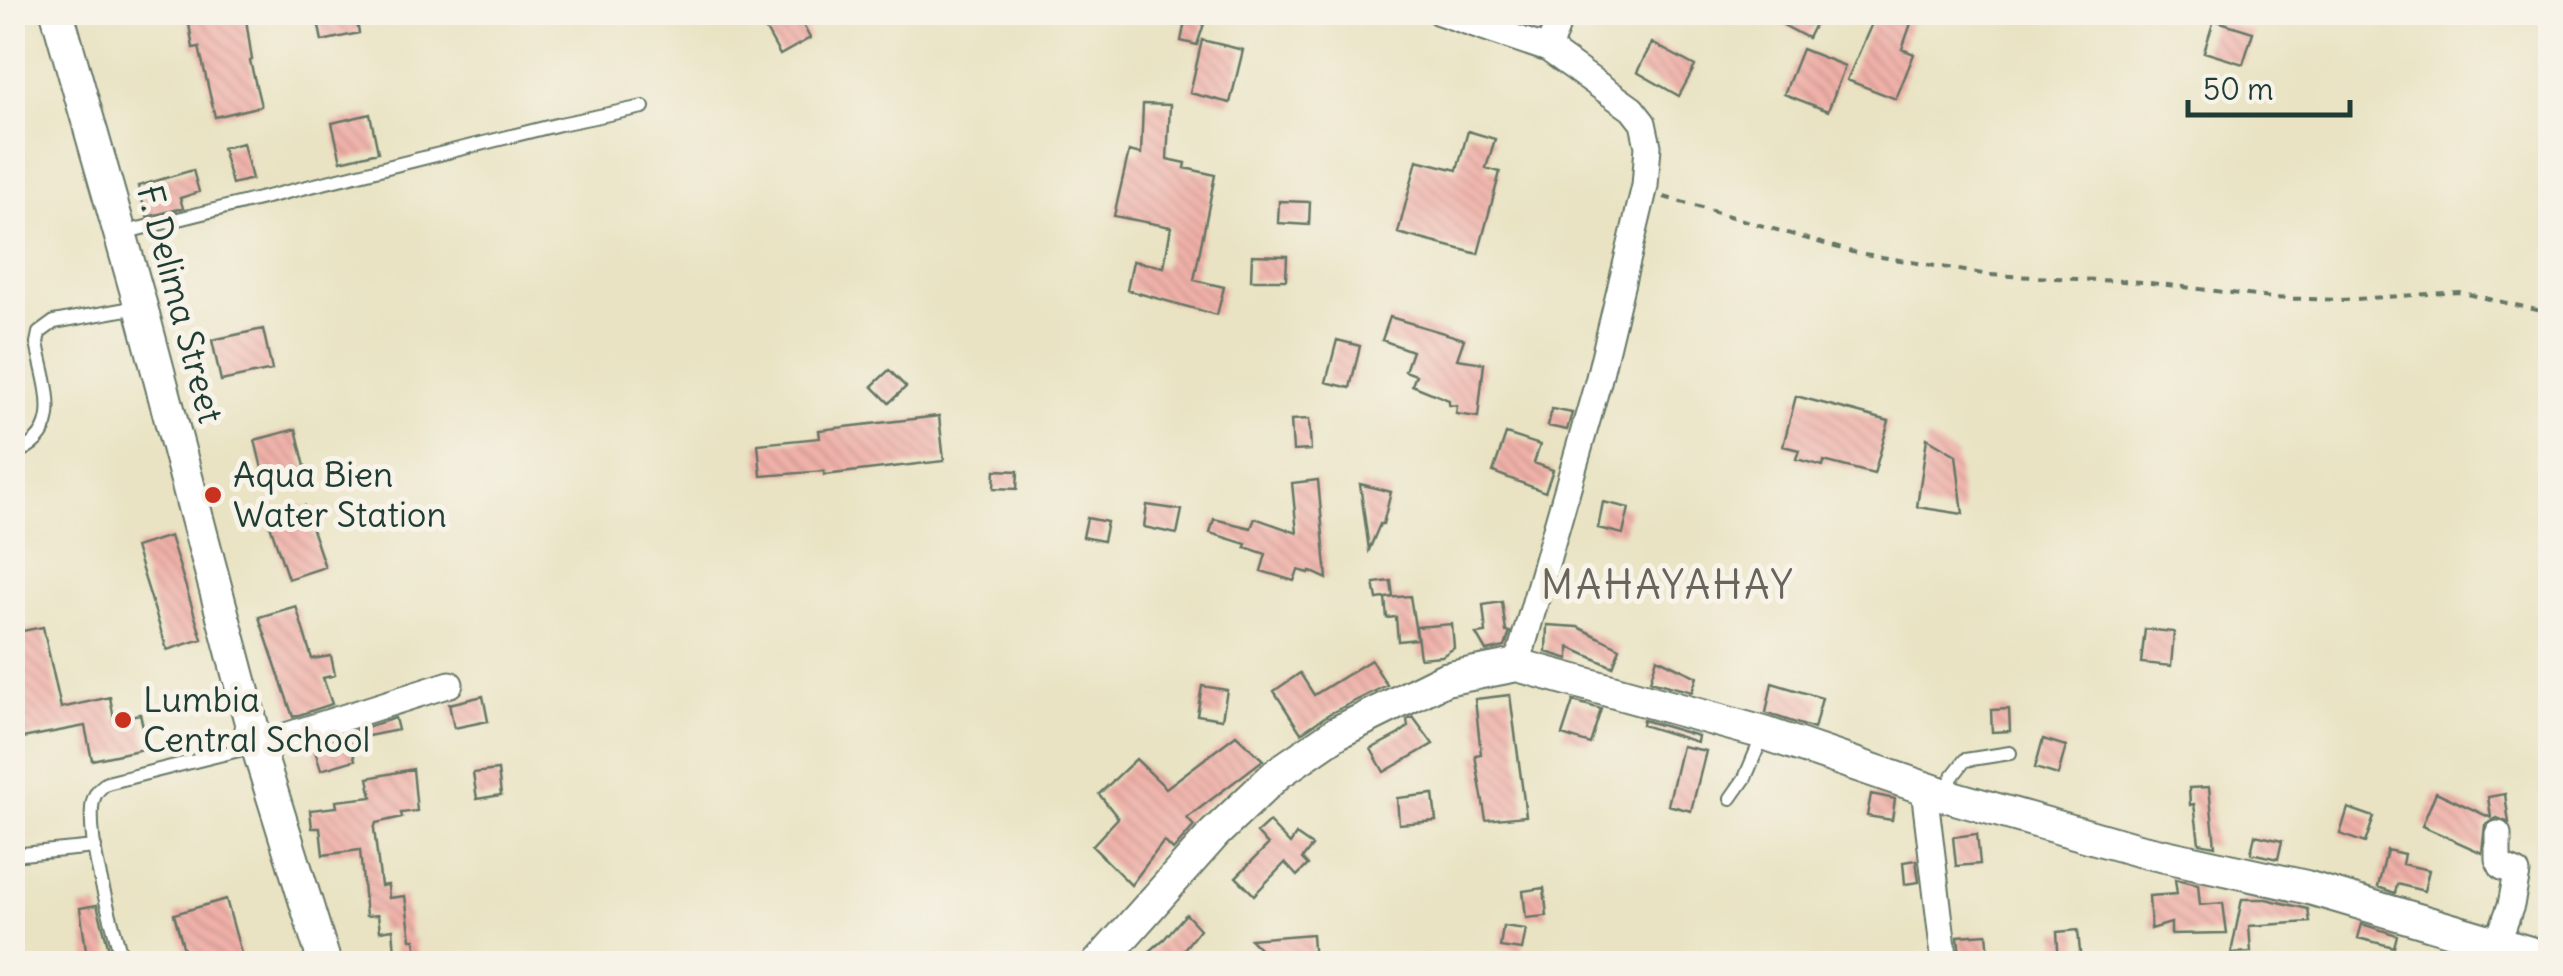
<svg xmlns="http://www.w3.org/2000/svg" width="2563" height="976" font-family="Delius,sans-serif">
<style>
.building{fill:url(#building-back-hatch)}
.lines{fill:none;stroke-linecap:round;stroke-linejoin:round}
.service-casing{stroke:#676;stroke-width:16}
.minor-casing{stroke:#676;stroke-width:29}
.tertiary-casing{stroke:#676;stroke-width:36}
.path{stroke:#676;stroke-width:4;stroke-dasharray:8 8;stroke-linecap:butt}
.service{stroke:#fff;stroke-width:12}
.minor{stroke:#fff;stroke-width:25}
.tertiary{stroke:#fff;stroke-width:32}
.poi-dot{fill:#c8321e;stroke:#f7f3e8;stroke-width:4}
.labels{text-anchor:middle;stroke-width:10;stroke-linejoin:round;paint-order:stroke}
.street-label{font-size:35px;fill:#1f3d34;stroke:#f7f3e8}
.poi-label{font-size:35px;fill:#1f3d34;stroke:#f7f3e8;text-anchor:start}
.quarter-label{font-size:40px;letter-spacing:2.5px;fill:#68655d;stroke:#f7f3e8}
</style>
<defs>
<pattern id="building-back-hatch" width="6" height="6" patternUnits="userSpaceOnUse" patternTransform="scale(2.5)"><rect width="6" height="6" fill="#efb0a8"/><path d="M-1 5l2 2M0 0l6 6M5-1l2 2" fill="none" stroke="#cc9891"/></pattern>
</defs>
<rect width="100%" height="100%" fill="#f7f3e8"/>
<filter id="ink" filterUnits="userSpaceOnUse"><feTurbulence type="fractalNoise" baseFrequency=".01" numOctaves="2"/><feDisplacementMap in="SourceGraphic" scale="20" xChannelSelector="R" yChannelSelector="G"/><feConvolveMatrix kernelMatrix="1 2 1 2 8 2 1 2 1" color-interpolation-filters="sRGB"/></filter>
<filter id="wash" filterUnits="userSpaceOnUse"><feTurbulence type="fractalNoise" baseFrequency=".0048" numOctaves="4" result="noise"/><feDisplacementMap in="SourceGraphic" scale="40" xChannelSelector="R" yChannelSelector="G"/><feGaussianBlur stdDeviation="2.25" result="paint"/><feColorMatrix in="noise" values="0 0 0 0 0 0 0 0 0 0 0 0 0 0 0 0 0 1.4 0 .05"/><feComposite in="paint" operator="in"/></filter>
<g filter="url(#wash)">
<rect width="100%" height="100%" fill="#e9e3c3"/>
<g id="blocks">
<!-- building -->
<path class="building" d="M187 12H245L252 60 250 61 261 106 215 117 199 47 193 48Z
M316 12H355L359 33 322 41Z
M756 12H796L810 38 780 55Z
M1187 12H1208L1197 45 1181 41Z
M1758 12H1821L1808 38Z
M1877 12H1915L1902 49 1914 54 1896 99 1847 80Z
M2214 20 2253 32 2243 64 2204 52Z
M1202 40 1243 50 1230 103 1190 93Z
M1652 43 1695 66 1679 96 1637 72Z
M1802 49 1845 66 1828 111 1784 94Z
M1143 104 1170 105 1167 159 1186 163 1185 168 1215 175 1194 280 1224 287 1217 315 1127 290 1133 261 1164 267 1171 227 1114 216 1129 151 1141 154Z
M370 114 378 152 341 161 332 123Z
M1468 131 1495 139 1486 168 1500 172 1478 254 1398 233 1417 160 1457 170Z
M243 143 252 179 232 184 222 148Z
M193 170 199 192 180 198 183 208 147 217 138 186Z
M1279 201 1310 202 1309 225 1278 223Z
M1252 255 1287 256 1286 280H1251Z
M1390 317 1464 339 1457 359 1484 363 1478 417 1456 414 1457 406 1449 405V400L1412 385 1416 375 1405 371 1412 351 1382 340Z
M263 329 272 370 221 381 212 340Z
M1337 340 1360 346 1350 388 1326 382Z
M889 370 906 387 889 403 872 386Z
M1796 396 1889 421 1874 474 1824 461 1823 466 1796 459 1799 450 1783 446Z
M1552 409 1572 413 1567 430 1548 426Z
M939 416 944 461 824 475V471L761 476 758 444 820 438 819 430Z
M1309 419 1311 450 1293 451 1291 420Z
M296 429 307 475 266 485 255 440Z
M1506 434 1540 445 1534 463 1553 470 1545 492 1493 472Z
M1927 438 1956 455 1963 514 1917 507Z
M995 470 1018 471 1017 489 994 488Z
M1318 480 1327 579 1310 571 1309 573 1298 570 1294 581 1261 571 1266 554 1245 547 1246 544 1210 533 1214 519 1251 528 1255 518 1297 533 1292 483Z
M1360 484 1391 492 1383 524H1380L1369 550Z
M1603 502 1629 508 1623 534 1598 528Z
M1147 505 1182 510 1177 534 1144 527Z
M304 506 325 567 288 579 268 519Z
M1087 518 1107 522 1103 541 1083 537Z
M170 536 202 639 167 650 135 547Z
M1391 581 1393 597 1377 599 1374 583Z
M1410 596 1417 639 1398 641 1396 617 1387 618 1385 598Z
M1502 602 1506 632H1510L1505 647 1486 651 1476 634 1486 633 1483 605Z
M296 606 312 659 331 656 335 675 323 678 332 704 293 717 259 617Z
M1452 624 1454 648 1442 656 1420 658 1416 627Z
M1547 625 1578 627 1620 648 1613 667 1569 647V659L1546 652Z
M43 627 61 708 110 697 114 719 140 714 148 748 92 760 85 726 12 740V633Z
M2145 629 2174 632 2171 666 2141 663Z
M1657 658 1697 677 1692 692 1650 681Z
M1371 660 1387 685 1329 714 1301 733 1274 691 1300 673 1314 695Z
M1772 683 1822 698 1814 729 1766 713Z
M1202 686 1227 690 1222 719 1197 715Z
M1510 695 1526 816 1486 820 1475 755 1481 754 1475 699Z
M483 696 488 721 454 728 449 704Z
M1573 701 1601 709 1590 744 1562 735Z
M2009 709 2010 731 1992 732 1991 710Z
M1413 717 1433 744 1384 772 1371 749 1399 734 1408 727 1407 720Z
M395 718 398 730 368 736 351 744 355 760 321 770 313 744Z
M1643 720 1698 736 1697 742 1642 725Z
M1236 735 1263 760 1187 818 1194 826 1173 850 1164 841 1131 885 1092 846 1118 818 1099 794 1136 759 1166 788Z
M2043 739 2066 746 2058 775 2035 768Z
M1682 746 1706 751 1691 811 1668 805Z
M413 769 417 811 401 813 402 817 376 823 374 829 381 886 388 885 389 898 405 896 411 939H415L418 964H396L393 929 380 931 378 915 366 916 360 850 323 855 320 828H312L310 810 337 807 336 801 372 797 368 778Z
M498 770 501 795 477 799 473 773Z
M2209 787 2215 846 2199 843 2194 804 2190 805 2189 788Z
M2436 792 2491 818 2488 797 2505 794 2509 823 2497 818 2485 825 2482 853 2422 826Z
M1433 794 1436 821 1399 824 1397 798Z
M1871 794 1895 799 1892 820 1867 816Z
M2348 808 2374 817 2365 843 2340 834Z
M1269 822 1290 844 1296 835 1312 846 1302 859 1308 865 1297 876 1285 863 1254 895 1236 877 1268 845 1257 833Z
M1977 834 1980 864 1956 866 1953 837Z
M2255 835 2282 841 2278 859 2251 853Z
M2387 850 2404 854 2402 864 2429 870 2424 891 2397 884 2395 893 2378 887Z
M1916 860 1919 882 1905 884 1903 862Z
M2175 879 2198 884 2200 905 2223 903 2227 933 2171 934V923L2151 929 2149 896 2177 894Z
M1544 888 1547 916 1526 918 1523 891Z
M226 899 244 964H188L174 914Z
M2242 899H2266L2308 909 2310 922 2249 926 2251 952 2231 953Z
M97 905 109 949 113 964H88L80 908Z
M1186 914 1200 929 1172 964H1135L1164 939Z
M2362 924 2397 935 2394 947 2358 938Z
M1503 926 1526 929 1522 950 1500 947Z
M2078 930 2081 964H2059L2057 932Z
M1312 934 1314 964H1275L1250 939Z
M1987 934 1990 964H1961L1958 936Z"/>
</g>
</g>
<g filter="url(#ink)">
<use href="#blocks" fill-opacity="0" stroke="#676" stroke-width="2.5"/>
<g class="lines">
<!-- service casing -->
<g class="service-casing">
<path id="service" d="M122 233 560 124 643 107
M12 454C68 436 45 386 37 343L39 333 54 322 138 307
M1948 794 1952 777 1965 760 2010 753
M1731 798 1745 778 1763 735
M12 855 95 847
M123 964C112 918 89 855 92 808 93 796 97 789 107 783L255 746"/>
</g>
<!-- minor casing -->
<g class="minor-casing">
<path id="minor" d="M1439 12 1548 49 1632 109 1643 123 1648 146 1645 186 1598 382 1517 665
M1548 49 1562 12
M257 745 450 684
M1924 789 1945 964
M2497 944 2511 905 2517 873 2502 867 2498 859V834"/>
</g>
<!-- tertiary casing -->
<g class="tertiary-casing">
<path id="tertiary" d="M57 12 141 307 257 745 325 964
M1098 964 1214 834 1278 773 1338 732 1445 679 1517 665 1764 733 1948 796 2138 850 2306 887 2550 959"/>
</g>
<!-- path -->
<path class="path" d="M1664 197 1852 252 1989 275 2143 282 2271 298 2341 300 2459 292 2550 313"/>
<!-- service -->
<use href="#service" class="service"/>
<!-- minor -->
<use href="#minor" class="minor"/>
<!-- tertiary -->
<use href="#tertiary" class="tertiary"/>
</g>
</g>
<!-- markers -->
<g class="poi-dot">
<circle cx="213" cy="495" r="10"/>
<circle cx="123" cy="720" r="10"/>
</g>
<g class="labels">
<!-- street labels -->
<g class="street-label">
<text transform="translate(180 304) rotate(75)" y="12">F. Delima Street</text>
</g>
<!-- poi labels -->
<g class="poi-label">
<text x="233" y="487">Aqua Bien<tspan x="233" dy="40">Water Station</tspan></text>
<text x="143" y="712">Lumbia<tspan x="143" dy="40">Central School</tspan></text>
</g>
<!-- quarter labels -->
<g class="quarter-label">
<text x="1668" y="599">MAHAYAHAY</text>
</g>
</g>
<!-- margin -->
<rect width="2563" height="976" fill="none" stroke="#f7f3e8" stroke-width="50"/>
<!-- scale -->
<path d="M2188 100v15h162v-15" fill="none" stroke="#1f3d34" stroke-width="5"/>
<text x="2203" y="100" font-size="30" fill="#1f3d34" stroke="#f7f3e8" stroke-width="8" paint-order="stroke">50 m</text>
</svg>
